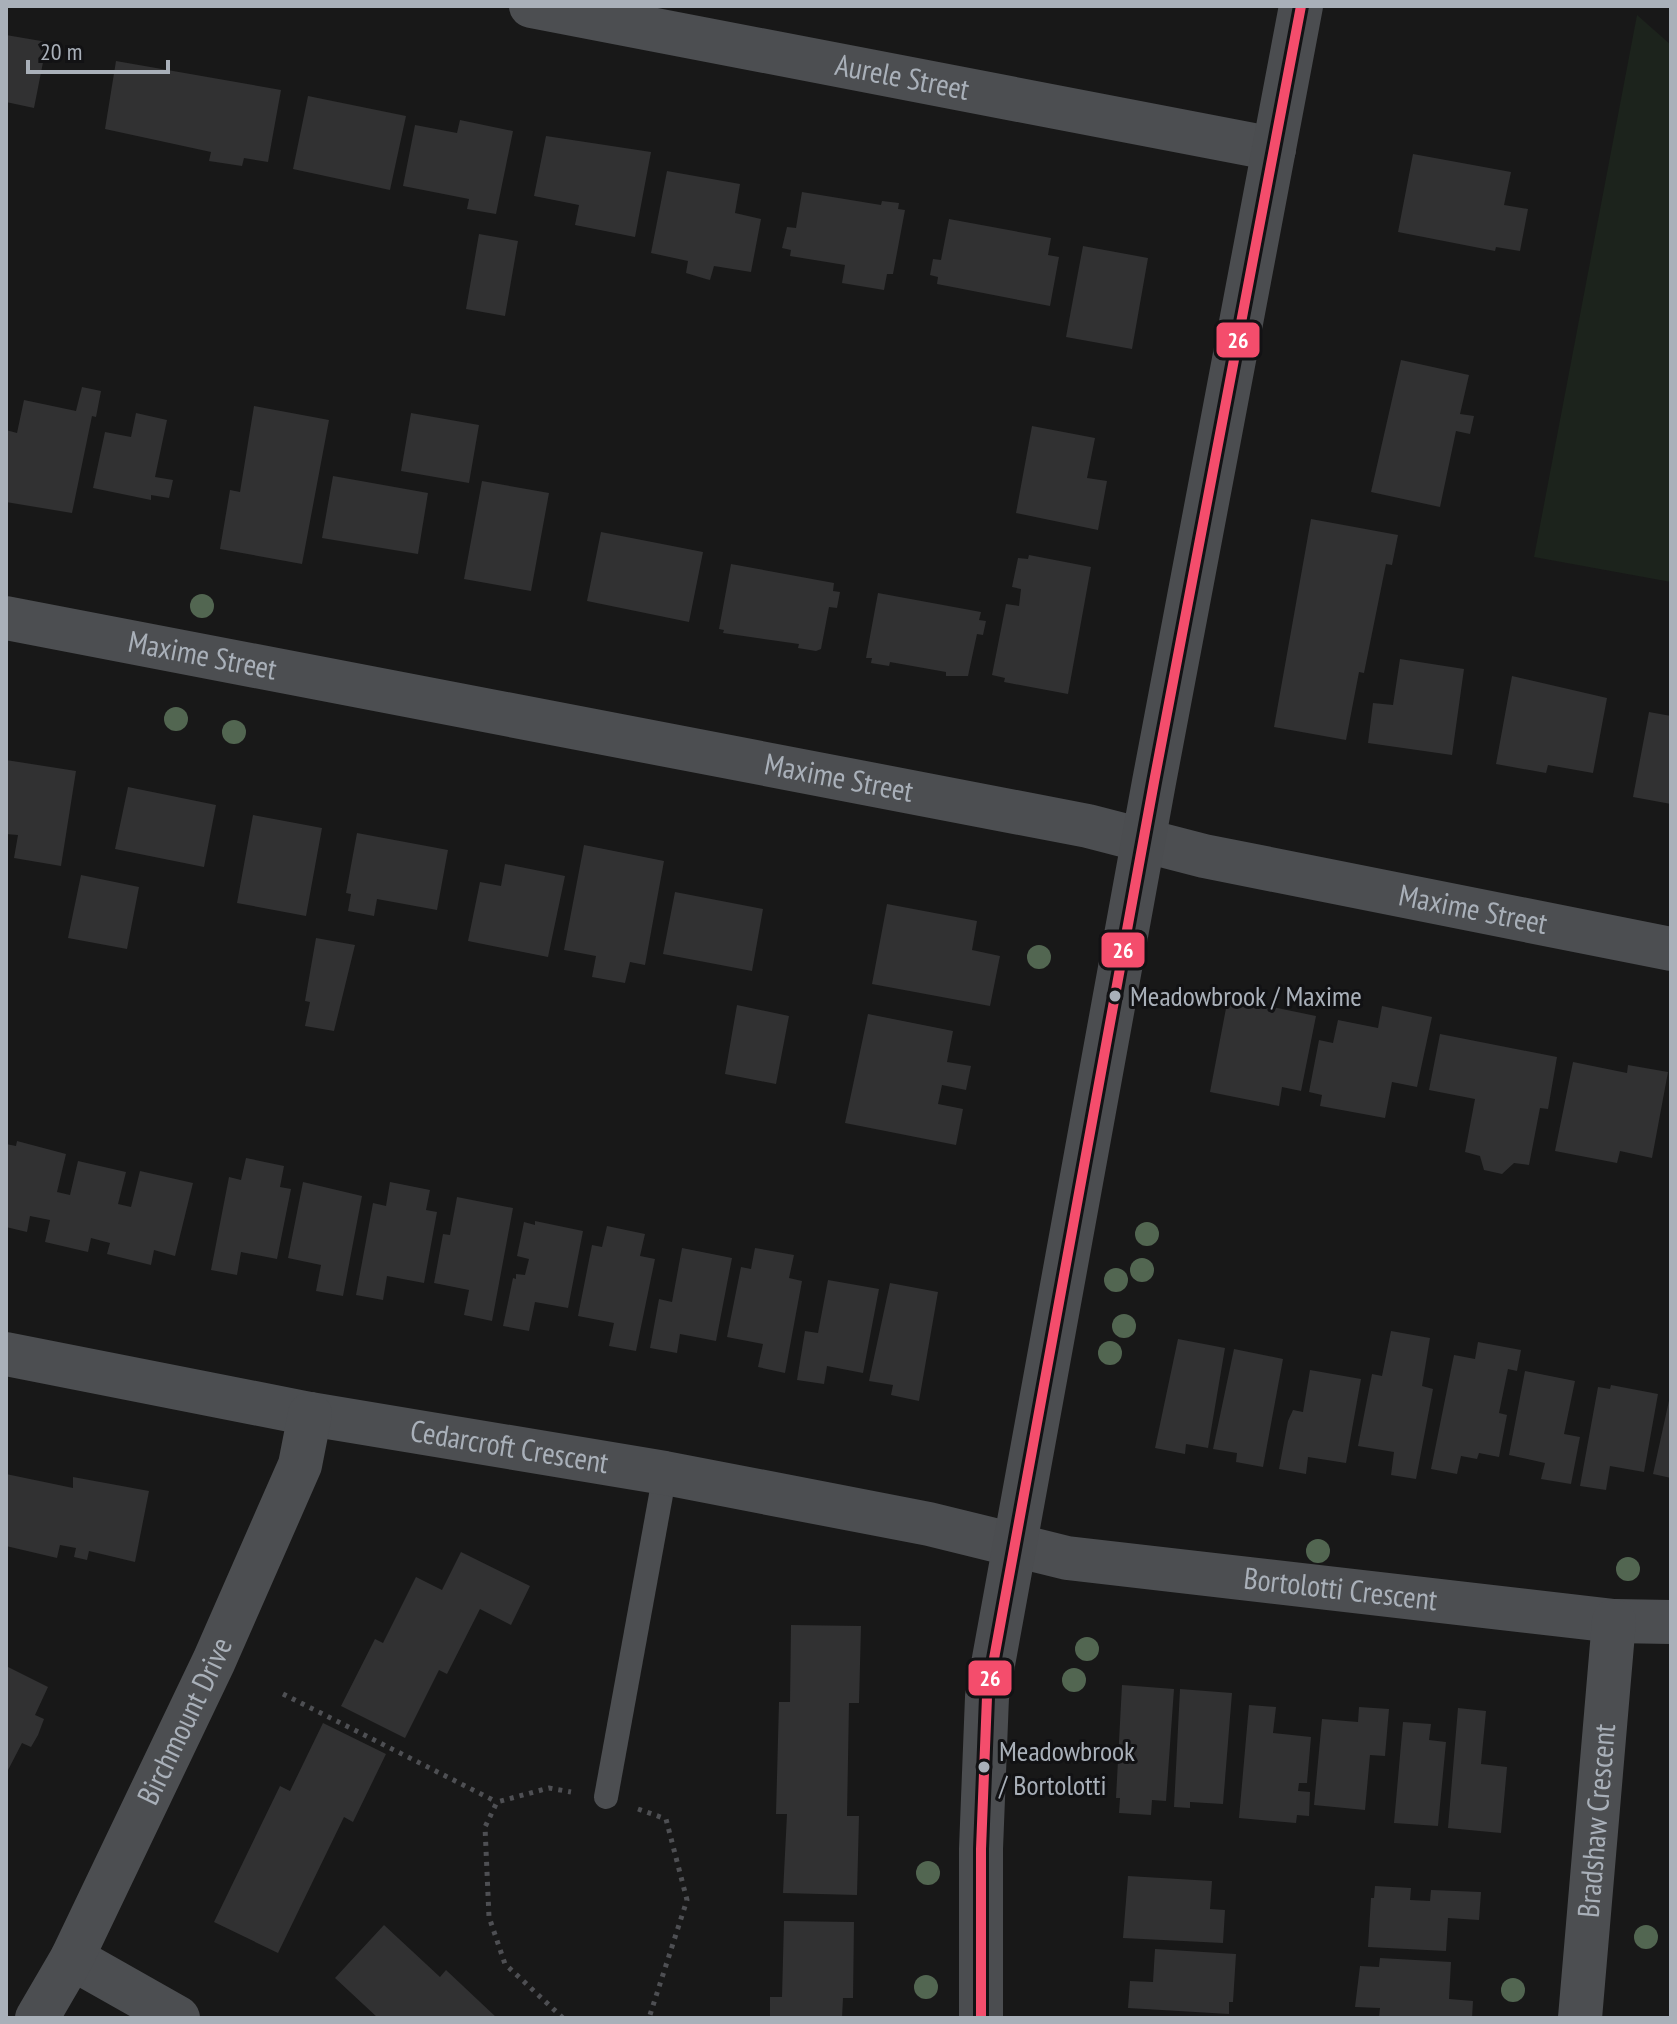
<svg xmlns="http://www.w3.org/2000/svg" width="1677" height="2024" font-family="'PT Sans Narrow',sans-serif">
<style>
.green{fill:#1c231c}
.building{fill:#313132}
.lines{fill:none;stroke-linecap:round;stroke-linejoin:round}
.path{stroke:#4e4f53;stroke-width:5;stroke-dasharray:4 6;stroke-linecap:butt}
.lane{stroke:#4c4e51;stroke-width:24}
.street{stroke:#4c4e51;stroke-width:44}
.secondary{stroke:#4b4d50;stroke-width:44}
.bus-1-casing{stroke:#121214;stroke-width:16}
.bus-1{stroke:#f44d6c;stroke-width:10}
.tree{fill:#526651}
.bus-dot{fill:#a9b0b9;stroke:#121214;stroke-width:3}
.labels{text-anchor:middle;stroke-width:6;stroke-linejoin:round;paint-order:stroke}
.bus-label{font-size:28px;fill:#a9b0b9;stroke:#121214;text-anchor:start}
.street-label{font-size:30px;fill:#a9b0b9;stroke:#121214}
.line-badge{stroke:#121214;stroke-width:3}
.badge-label{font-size:22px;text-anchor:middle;font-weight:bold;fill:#fff}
</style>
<rect width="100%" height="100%" fill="#181818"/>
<!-- green -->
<path class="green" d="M1637 15 1671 45V582L1534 557Z"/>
<!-- building -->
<path class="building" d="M6 35 47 42 34 108 6 102Z
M116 61 281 90 268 162 244 158 242 166 209 161 211 152 105 129Z
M308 96 406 116 390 190 293 169Z
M460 120 513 131 496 214 467 209 469 199 403 186 415 125 457 133Z
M546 136 651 152 635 237 575 225 579 205 534 196Z
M1413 154 1511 172 1504 205 1528 209 1520 251 1496 247 1495 251 1398 232Z
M667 171 740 184 735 213 761 219 751 272 714 266 710 280 706 279 686 273 688 261 651 253Z
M802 192 881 205 882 201 899 203 898 209 905 210 893 274H887L884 290 842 283 845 265 790 256 791 250 782 248 787 227 796 228Z
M949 219 1051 238 1048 255 1059 257 1050 306 937 284 938 277 930 275 933 259 941 260Z
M479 234 518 241 505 316 466 309Z
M1083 246 1148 258 1132 349 1066 337Z
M1401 360 1469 375 1460 414 1474 416 1470 434 1456 431 1440 507 1371 492Z
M82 387 101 391 96 417 92 416 72 513 6 502V430L17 433 24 400 76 411Z
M254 406 329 420 302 564 220 549 230 490 240 492Z
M136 413 167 420 155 477 173 480 169 498 151 495V500L93 488 105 432 131 437Z
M411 413 479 425 469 483 401 471Z
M1032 426 1095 438 1087 478 1107 481 1098 530 1016 513Z
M333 476 428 493 418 554 322 538Z
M482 481 549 493 531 591 464 579Z
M1311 519 1398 535 1392 565 1386 564 1364 673 1359 672 1346 740 1274 727Z
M601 532 703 552 689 622 587 601Z
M1029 555 1091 567 1068 694 1004 682 1005 678 992 675 1006 604 1019 606 1021 589 1012 587 1018 558 1028 559Z
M731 564 834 583 833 591 840 592 837 608 829 607 821 649 816 651 798 648 799 644 723 633 724 630 719 629Z
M878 593 981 612 979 620 986 621 983 635 977 634 968 676H946V672L890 662 889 666 871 663 872 658H866Z
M1400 659 1464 669 1452 755 1368 743 1373 703 1393 705Z
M1512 676 1607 698 1593 773 1548 765 1546 773 1496 764Z
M1649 712 1671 716V804L1633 797Z
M6 760 76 771 61 866 14 858 18 835 6 834Z
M128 787 216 805 204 867 115 849Z
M253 815 322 828 306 916 237 903Z
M357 833 448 850 437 910 377 899 374 916 348 911 351 894 346 893Z
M584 845 664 861 645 965 630 962 625 983 592 977 596 956 564 950Z
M505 864 565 876 548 957 468 941 480 882 501 886Z
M81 875 139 887 127 949 68 938Z
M675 892 763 909 752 971 663 954Z
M887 904 977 921 972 950 1000 956 990 1006 872 984Z
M316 938 355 945 334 1031 305 1026 310 1002 305 1001Z
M1228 998 1316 1016 1301 1091 1282 1087 1279 1106 1210 1092Z
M737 1005 789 1016 776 1084 725 1074Z
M1382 1006 1432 1017 1417 1087 1392 1082 1385 1118 1320 1106 1322 1095 1309 1092 1319 1040 1333 1043 1338 1020 1378 1028Z
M868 1014 953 1031 947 1062 971 1066 966 1090 942 1085 938 1104 963 1109 956 1145 845 1123Z
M1440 1034 1557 1057 1548 1109 1540 1108 1529 1165 1514 1163 1502 1174 1484 1170 1480 1156 1465 1152 1475 1099 1429 1090Z
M1573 1062 1627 1073 1628 1065 1668 1072 1652 1158 1620 1151 1617 1163 1555 1151Z
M17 1141 66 1154 57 1192 70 1195 78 1161 126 1172 118 1204 131 1207 140 1171 193 1183 175 1256 154 1250 151 1265 107 1254 110 1243 91 1238 88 1252 45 1242 50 1220 30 1216 27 1232 6 1227V1144L16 1146Z
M246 1158 284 1166 280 1187 291 1189 277 1259 241 1252 237 1275 211 1270 229 1177 241 1180Z
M303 1182 362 1196 343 1296 316 1291 321 1265 288 1258Z
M390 1182 430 1190 426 1210 437 1212 424 1283 387 1276 383 1300 356 1295 373 1203 386 1206Z
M457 1197 513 1208 492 1321 464 1315 469 1290 434 1283 443 1234 450 1235Z
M535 1221 583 1231 568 1308 535 1302 529 1331 503 1326 513 1278 516 1279V1274L525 1275 529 1259 517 1256 524 1222 535 1225Z
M607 1226 645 1234 640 1256 655 1259 636 1351 609 1346 614 1323 578 1316 592 1245 602 1247Z
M682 1248 732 1258 716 1341 680 1334 677 1353 650 1348 659 1299 672 1302Z
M755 1248 794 1255 789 1278 802 1281 785 1373 758 1367 763 1344 727 1337 741 1267 751 1269Z
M828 1280 879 1289 863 1373 827 1366 824 1384 797 1380 805 1331 818 1333Z
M890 1283 938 1292 919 1401 891 1395 893 1385 869 1381Z
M1391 1331 1430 1338 1422 1386 1433 1389 1416 1479 1391 1475 1394 1452 1358 1446 1372 1374 1382 1376Z
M1178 1339 1225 1348 1208 1448 1186 1444 1185 1454 1155 1448Z
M1478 1342 1521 1350 1517 1371 1508 1369 1499 1413 1507 1415 1499 1457 1479 1453 1477 1459 1461 1456 1457 1474 1431 1469 1454 1355 1475 1359Z
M1234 1349 1283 1359 1263 1467 1236 1462 1237 1453 1213 1449Z
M1310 1370 1361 1379 1346 1463 1308 1457 1306 1474 1279 1469 1288 1421 1293 1410 1303 1412Z
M1525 1371 1575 1381 1564 1434 1580 1437 1571 1484 1541 1479 1545 1463 1509 1455Z
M1611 1385 1658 1394 1644 1472 1610 1466 1606 1490 1580 1486 1598 1387 1610 1389Z
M1670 1396 1671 1397V1478L1653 1474Z
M6 1474 73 1488V1477L149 1491 135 1562 89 1551 87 1560 74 1557 76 1548 60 1545 57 1558 6 1546Z
M461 1552 530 1586 511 1625 480 1609 447 1674 439 1670 405 1738 341 1706 375 1639 383 1643 416 1577 442 1590Z
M791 1625 861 1626 859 1703H849L847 1816H859L857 1895 783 1893 787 1814H776L779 1702H790Z
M6 1666 48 1687 35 1715 44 1719 38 1735 31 1747 22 1743 6 1774Z
M1122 1685 1174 1689 1166 1801 1152 1800 1151 1815 1119 1813 1120 1798H1116Z
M1180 1689 1232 1693 1223 1804 1190 1802V1808L1174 1807Z
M1249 1705 1276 1707 1273 1733 1311 1737 1307 1783H1299L1298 1791 1310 1792 1309 1816 1297 1815 1296 1823 1239 1818Z
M1359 1707 1389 1709 1385 1756 1370 1755 1365 1810 1314 1805 1322 1719 1358 1722Z
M1458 1708 1486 1711 1481 1764 1507 1767 1501 1833 1448 1828Z
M1403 1722 1431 1724 1429 1740 1446 1742 1438 1826 1394 1823Z
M323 1723 386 1754 353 1822 344 1817 278 1953 214 1922 280 1786 290 1791Z
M1128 1876 1212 1881 1210 1909 1225 1910 1223 1943 1123 1938Z
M1375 1886 1411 1888 1410 1900 1430 1901 1431 1890 1481 1892 1479 1920 1448 1918 1446 1951 1368 1947 1371 1898H1374Z
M784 1921 854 1922 853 1998H843L842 2018H770V1997H782Z
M384 1925 440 1977 446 1970 497 2018H378L335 1978Z
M1155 1949 1236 1954 1233 2002H1229V2014L1128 2008 1130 1981 1153 1982Z
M1380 1958 1451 1962 1449 1999 1473 2001 1472 2018H1379L1380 2008 1355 2007 1360 1966 1379 1967Z"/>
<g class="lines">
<!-- path -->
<path class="path" d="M283 1694 497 1802
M638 1809 666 1819 687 1900 649 2018
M563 2018 505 1964 489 1917 485 1827 497 1802 549 1788 571 1792"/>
<!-- lane -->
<path class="lane" d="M606 1797 665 1473"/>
<!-- street -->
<g class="street">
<path id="s1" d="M531 6 1274 149"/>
<path id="s2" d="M6 618 1088 826 1204 856 1671 949"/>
<path id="s3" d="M6 1354 310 1414 665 1473 929 1524 1067 1558 1614 1621 1671 1622"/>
<path d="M72 1958 178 2018"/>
<path id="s4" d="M37 2018 72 1958 214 1661 300 1465 310 1414"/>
<path id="s5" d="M1580 2018 1614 1621"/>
</g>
<!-- secondary -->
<path class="secondary" d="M981 2018V1849L987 1697 1154 782 1301 6"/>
<!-- bus-1 casing -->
<g class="bus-1-casing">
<path id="bus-1" d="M981 2018V1849L987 1697 1154 782 1301 6"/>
</g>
<!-- bus-1 -->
<use href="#bus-1" class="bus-1"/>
</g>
<!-- trees -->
<g class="tree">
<circle cx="202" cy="606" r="12"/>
<circle cx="176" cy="719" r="12"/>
<circle cx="234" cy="732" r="12"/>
<circle cx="1039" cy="957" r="12"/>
<circle cx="1147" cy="1234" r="12"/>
<circle cx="1142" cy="1270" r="12"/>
<circle cx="1116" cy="1280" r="12"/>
<circle cx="1124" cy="1326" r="12"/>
<circle cx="1110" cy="1353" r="12"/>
<circle cx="1318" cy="1551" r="12"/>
<circle cx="1628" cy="1569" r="12"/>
<circle cx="1087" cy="1649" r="12"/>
<circle cx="1074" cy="1680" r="12"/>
<circle cx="928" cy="1873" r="12"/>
<circle cx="1646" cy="1937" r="12"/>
<circle cx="926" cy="1987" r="12"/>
<circle cx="1513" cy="1990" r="12"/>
</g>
<!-- markers -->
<g class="bus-dot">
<circle cx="1115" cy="996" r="7"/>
<circle cx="984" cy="1767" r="7"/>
</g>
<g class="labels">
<!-- bus labels -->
<g class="bus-label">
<text x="1130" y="1006">Meadowbrook / Maxime</text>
<text x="999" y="1761">Meadowbrook<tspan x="999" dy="34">/ Bortolotti</tspan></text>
</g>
<!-- street labels -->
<g class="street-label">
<text dy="10" stroke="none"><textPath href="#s1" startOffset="378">Aurele Street</textPath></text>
<text dy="10" stroke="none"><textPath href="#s2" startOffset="200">Maxime Street</textPath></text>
<text dy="10" stroke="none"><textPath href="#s2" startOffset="848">Maxime Street</textPath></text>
<text dy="10" stroke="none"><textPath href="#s2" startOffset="1496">Maxime Street</textPath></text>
<text dy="10" stroke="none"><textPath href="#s3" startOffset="512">Cedarcroft Crescent</textPath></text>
<text dy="10" stroke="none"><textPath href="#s3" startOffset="1356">Bortolotti Crescent</textPath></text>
<text dy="10" stroke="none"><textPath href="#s4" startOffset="332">Birchmount Drive</textPath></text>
<text dy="10" stroke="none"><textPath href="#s5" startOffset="198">Bradshaw Crescent</textPath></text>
</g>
</g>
<g class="line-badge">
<rect x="1215" y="321" width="46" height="38" rx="8" fill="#f44d6c"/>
<rect x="1100" y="931" width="46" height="38" rx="8" fill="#f44d6c"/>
<rect x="967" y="1659" width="46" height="38" rx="8" fill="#f44d6c"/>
</g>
<g class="badge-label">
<text x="1238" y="348">26</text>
<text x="1123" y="958">26</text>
<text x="990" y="1686">26</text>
</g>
<!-- border -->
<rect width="1677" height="2024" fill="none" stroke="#a9b0b9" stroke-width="16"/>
<!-- scale -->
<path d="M28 60v12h140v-12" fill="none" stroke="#a9b0b9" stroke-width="4"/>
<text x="40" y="60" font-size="24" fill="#a9b0b9" stroke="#121214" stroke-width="6" paint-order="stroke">20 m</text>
</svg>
